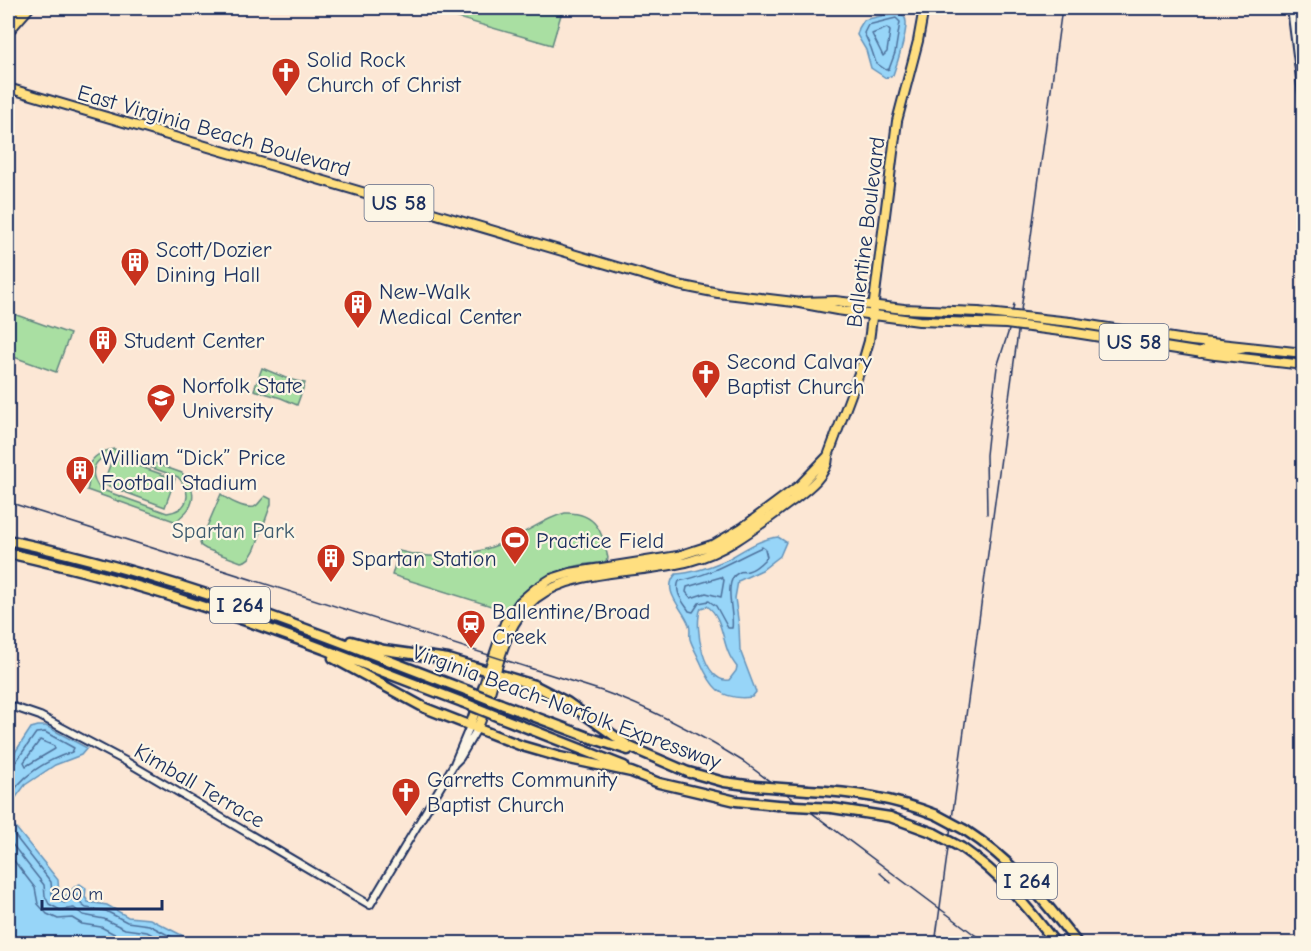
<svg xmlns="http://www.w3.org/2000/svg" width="1311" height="951" font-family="'Comic Neue',sans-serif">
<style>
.green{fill:#a9dfa2;stroke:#628780;stroke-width:1.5;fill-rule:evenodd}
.water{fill:#97d5f8;stroke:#6593ba;stroke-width:1.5;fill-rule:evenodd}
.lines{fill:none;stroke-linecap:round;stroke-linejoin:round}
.shore{stroke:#4d719c;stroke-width:1.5}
.minor-casing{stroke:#1b2f5e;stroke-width:10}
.major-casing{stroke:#1b2f5e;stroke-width:12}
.highway-casing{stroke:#1b2f5e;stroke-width:13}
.minor{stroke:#fcf5e5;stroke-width:6}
.major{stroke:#ffdf80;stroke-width:8}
.highway{stroke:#ffdf80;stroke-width:8}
.tram{stroke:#1b2f5e;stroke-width:1.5}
.rail{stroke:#1b2f5e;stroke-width:1.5}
.major-bridge-casing{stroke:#1b2f5e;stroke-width:12;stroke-linecap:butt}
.highway-bridge-casing{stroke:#1b2f5e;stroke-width:13;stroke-linecap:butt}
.major-bridge{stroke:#ffdf80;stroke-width:8}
.highway-bridge{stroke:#ffdf80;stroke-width:8}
.labels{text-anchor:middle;stroke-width:4.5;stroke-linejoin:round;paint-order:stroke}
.shield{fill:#fcf5e5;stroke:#5e6a86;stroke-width:1.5}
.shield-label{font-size:21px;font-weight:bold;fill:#1b2f5e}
.poi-label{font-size:22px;fill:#1b2f5e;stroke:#fcf5e5;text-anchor:start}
.street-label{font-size:22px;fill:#1b2f5e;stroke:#fcf5e5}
.park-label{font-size:22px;fill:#3e5b6f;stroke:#fcf5e5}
</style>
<rect width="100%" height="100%" fill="#fce7d5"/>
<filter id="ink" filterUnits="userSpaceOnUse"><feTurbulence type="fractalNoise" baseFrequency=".0167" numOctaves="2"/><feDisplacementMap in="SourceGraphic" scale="12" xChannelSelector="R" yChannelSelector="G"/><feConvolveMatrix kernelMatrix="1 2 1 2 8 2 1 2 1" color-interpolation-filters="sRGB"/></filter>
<g filter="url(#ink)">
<!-- green -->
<path class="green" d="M441 8H563L552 45 441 13Z
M8 312 70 334 56 372 8 355Z
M262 368 288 379 305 383 297 405 281 398 254 390Z
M114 449 182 473C191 482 197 496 189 508 185 515 180 515 177 522L87 490C90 484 88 482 88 475 86 459 101 451 114 449ZM116 455 178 477C193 493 189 510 167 513L100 489C87 472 94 456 116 455Z
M113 457 175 479 165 507 103 484Z
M221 494C227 500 245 509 254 507 259 505 261 499 265 496L271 499V504L255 549C251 556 249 561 241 562L206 549 201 546 200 543Z
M565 513C597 512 602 532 608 558L604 563C561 563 535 582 507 611L392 575 399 551C437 561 476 556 511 539 529 531 546 518 565 513Z"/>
<!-- water -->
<path class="water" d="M898 12C902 14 906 17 906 22 907 33 897 64 893 75L886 78 871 68 866 50 857 35 859 28 864 20Z
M778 537 786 542 780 556 762 570 738 581 735 598 739 626 740 650 756 692 752 697C720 701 711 687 700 661 697 654 692 646 690 639 689 634 691 630 689 625 684 609 660 591 676 574 694 573 710 567 726 560 743 551 758 539 778 537ZM707 606C722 616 722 639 729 654 731 659 734 663 737 667L736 671 729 680C704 684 693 627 701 608Z
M38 726H46L87 748 81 755 55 765 25 785 14 800 11 809 12 823 58 880 59 895 63 897C70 895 72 886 80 884L86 888 85 897 88 902 107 905 128 917 150 919 197 943H8V763L31 728Z"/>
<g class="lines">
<!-- shore -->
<path class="shore" d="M896 18 900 22 895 53 889 69 886 70 876 63 871 48 864 33 868 25Z
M887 28 890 31 887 52 883 56 872 34Z
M762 547 765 549 767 557C762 562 756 569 748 571 742 573 744 570 738 573 722 581 735 615 732 628H728L716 606 709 601 699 603 693 612 689 611C683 602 674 592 679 581 711 575 733 560 762 547Z
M721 577 724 580 721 597 706 593 691 598 686 592 687 587Z
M40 740 54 746 55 749 26 766 24 762Z
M8 765 15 763 36 733 45 732 74 748 72 752C47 760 19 776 8 801
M8 827 51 882 52 894 56 900 65 903 77 895 81 904 86 908 106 911 127 922 149 925 185 944
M8 839 44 885 45 896 49 904 60 910 74 908 83 915 104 919 125 929 147 932 169 944
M8 853 35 888 38 904 47 914 58 919 72 918 82 924 101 927 122 938 151 944"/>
<!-- minor casing -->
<g class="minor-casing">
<path id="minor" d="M1291 8 1304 110
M8 705 40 716 127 762 370 905 454 764 470 726
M454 764 460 758 477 729"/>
</g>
<!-- major casing -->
<g class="major-casing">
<path id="major" d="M366 8 386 9 411 8
M8 22 21 8
M8 32 29 8
M8 88 678 285 718 293 794 302 837 310 919 321 977 323
M801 302 835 301 904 309 978 312
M1070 322 1192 341 1304 353
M1069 332 1215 355 1304 365
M1200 353C1211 343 1230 353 1245 348
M470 726 505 623 520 602 535 589 551 579 570 573 678 556 715 544 742 528 800 485 828 456
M477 729C498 686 496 630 536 598 574 568 644 574 690 561 730 550 760 524 792 501 805 491 829 474 828 456L862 365 869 341 897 121 918 41 924 8"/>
</g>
<!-- highway casing -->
<g class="highway-casing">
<path id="highway" d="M8 540C85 557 161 578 236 604 313 630 389 661 466 690
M8 553C70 567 131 583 192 603 284 632 372 668 462 702
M351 641 384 650 448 659 534 685 567 702 630 747 690 773
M333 658 425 708 522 746 560 757 631 772 659 783 685 789
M501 704 591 738 628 750
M499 717 624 766
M685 771 724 782 754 786
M681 788 736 801 777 805
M808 790C853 792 894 798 937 815
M832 808 890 817 934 833
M965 830C1013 861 1043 899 1078 944
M962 848C1000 874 1028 907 1056 944"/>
</g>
<!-- minor -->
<use href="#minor" class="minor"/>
<!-- major -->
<use href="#major" class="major"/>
<!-- highway -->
<use href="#highway" class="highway"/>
<!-- tram -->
<path class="tram" d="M8 502 602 691C653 709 699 734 744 762L987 944
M880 873 891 883"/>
<!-- rail -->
<path class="rail" d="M987 514 986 455 988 436 997 367 1009 330 1014 304
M935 944 1062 8"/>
<!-- major-bridge casing -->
<g class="major-bridge-casing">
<path id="major-bridge" d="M978 312 1070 322
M977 323 1006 324 1069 332"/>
</g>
<!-- highway-bridge casing -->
<g class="highway-bridge-casing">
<path id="highway-bridge" d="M466 690 501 704
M462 702 499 717
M754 786 808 790
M777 805 832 808
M937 815 965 830
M934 833 962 848"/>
</g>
<!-- major-bridge -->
<use href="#major-bridge" class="major-bridge"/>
<!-- highway-bridge -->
<use href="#highway-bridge" class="highway-bridge"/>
</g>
</g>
<!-- icons -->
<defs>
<g id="church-pin" transform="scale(1.5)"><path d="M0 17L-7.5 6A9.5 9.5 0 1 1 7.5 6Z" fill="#c8321e" stroke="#fcf5e5"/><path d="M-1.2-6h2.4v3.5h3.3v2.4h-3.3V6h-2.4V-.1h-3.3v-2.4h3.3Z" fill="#fff"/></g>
<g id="building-pin" transform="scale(1.5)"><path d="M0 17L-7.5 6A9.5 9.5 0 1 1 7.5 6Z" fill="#c8321e" stroke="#fcf5e5"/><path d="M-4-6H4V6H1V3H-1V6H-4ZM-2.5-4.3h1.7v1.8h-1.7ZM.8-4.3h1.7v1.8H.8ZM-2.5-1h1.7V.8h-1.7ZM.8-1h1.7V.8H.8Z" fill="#fff"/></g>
<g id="university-pin" transform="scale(1.5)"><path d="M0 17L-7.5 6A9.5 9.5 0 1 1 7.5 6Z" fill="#c8321e" stroke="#fcf5e5"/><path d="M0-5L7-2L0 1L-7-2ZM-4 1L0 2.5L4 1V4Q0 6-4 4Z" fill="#fff"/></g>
<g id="stadium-pin" transform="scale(1.5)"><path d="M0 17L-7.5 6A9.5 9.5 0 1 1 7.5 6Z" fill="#c8321e" stroke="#fcf5e5"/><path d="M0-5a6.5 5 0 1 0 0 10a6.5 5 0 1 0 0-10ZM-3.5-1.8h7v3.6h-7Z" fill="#fff"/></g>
<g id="station-pin" transform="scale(1.5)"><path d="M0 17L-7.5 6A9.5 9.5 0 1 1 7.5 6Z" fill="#c8321e" stroke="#fcf5e5"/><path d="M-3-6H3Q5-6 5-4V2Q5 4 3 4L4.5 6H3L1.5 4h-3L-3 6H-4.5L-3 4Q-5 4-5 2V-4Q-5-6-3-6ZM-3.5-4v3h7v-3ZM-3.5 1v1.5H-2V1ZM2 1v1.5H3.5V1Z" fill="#fff"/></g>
</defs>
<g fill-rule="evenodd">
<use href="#church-pin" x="286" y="72"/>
<use href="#building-pin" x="135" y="262"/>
<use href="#building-pin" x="358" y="304"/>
<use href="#building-pin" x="103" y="340"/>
<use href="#church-pin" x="706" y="374"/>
<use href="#university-pin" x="161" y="398"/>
<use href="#building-pin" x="80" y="470"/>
<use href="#stadium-pin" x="515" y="540"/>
<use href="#building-pin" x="331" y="558"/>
<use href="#station-pin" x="471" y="624"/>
<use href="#church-pin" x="406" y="792"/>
</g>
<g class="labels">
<!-- shield labels -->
<g class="shield">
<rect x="364.5" y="185" width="69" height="36" rx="4.5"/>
<rect x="1099.5" y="324" width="69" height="36" rx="4.5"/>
<rect x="210" y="587" width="60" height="36" rx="4.5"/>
<rect x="997" y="863" width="60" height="36" rx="4.5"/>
</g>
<g class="shield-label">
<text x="399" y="210">US 58</text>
<text x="1134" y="349">US 58</text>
<text x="240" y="612">I 264</text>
<text x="1027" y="888">I 264</text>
</g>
<!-- poi labels -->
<g class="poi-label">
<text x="307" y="67">Solid Rock<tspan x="307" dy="25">Church of Christ</tspan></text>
<text x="156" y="257">Scott/Dozier<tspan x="156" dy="25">Dining Hall</tspan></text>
<text x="379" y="299">New-Walk<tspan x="379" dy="25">Medical Center</tspan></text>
<text x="124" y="348">Student Center</text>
<text x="727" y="369">Second Calvary<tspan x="727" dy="25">Baptist Church</tspan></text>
<text x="182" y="393">Norfolk State<tspan x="182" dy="25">University</tspan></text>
<text x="101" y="465">William “Dick” Price<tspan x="101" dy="25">Football Stadium</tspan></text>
<text x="536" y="548">Practice Field</text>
<text x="352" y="566">Spartan Station</text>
<text x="492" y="619">Ballentine/Broad<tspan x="492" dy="25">Creek</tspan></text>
<text x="427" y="787">Garretts Community<tspan x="427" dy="25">Baptist Church</tspan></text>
</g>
<!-- street labels -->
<g class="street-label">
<text transform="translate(214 130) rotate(16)" y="8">East Virginia Beach Boulevard</text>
<text transform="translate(865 232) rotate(-83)" y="8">Ballentine Boulevard</text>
<text transform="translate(567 706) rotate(20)" y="8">Virginia Beach-Norfolk Expressway</text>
<text transform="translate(200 785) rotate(30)" y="8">Kimball Terrace</text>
</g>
<!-- park labels -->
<g class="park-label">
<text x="233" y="538">Spartan Park</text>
</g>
</g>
<!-- margin -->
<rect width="1311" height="951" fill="none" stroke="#fcf5e5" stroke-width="30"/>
<rect x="15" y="15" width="1281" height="921" fill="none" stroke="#1b2f5e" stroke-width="2" filter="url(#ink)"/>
<!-- scale -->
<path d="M42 900v9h120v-9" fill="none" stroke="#1b2f5e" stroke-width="3"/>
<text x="51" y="900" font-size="18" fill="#1b2f5e" stroke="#fcf5e5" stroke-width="4.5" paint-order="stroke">200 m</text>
</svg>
